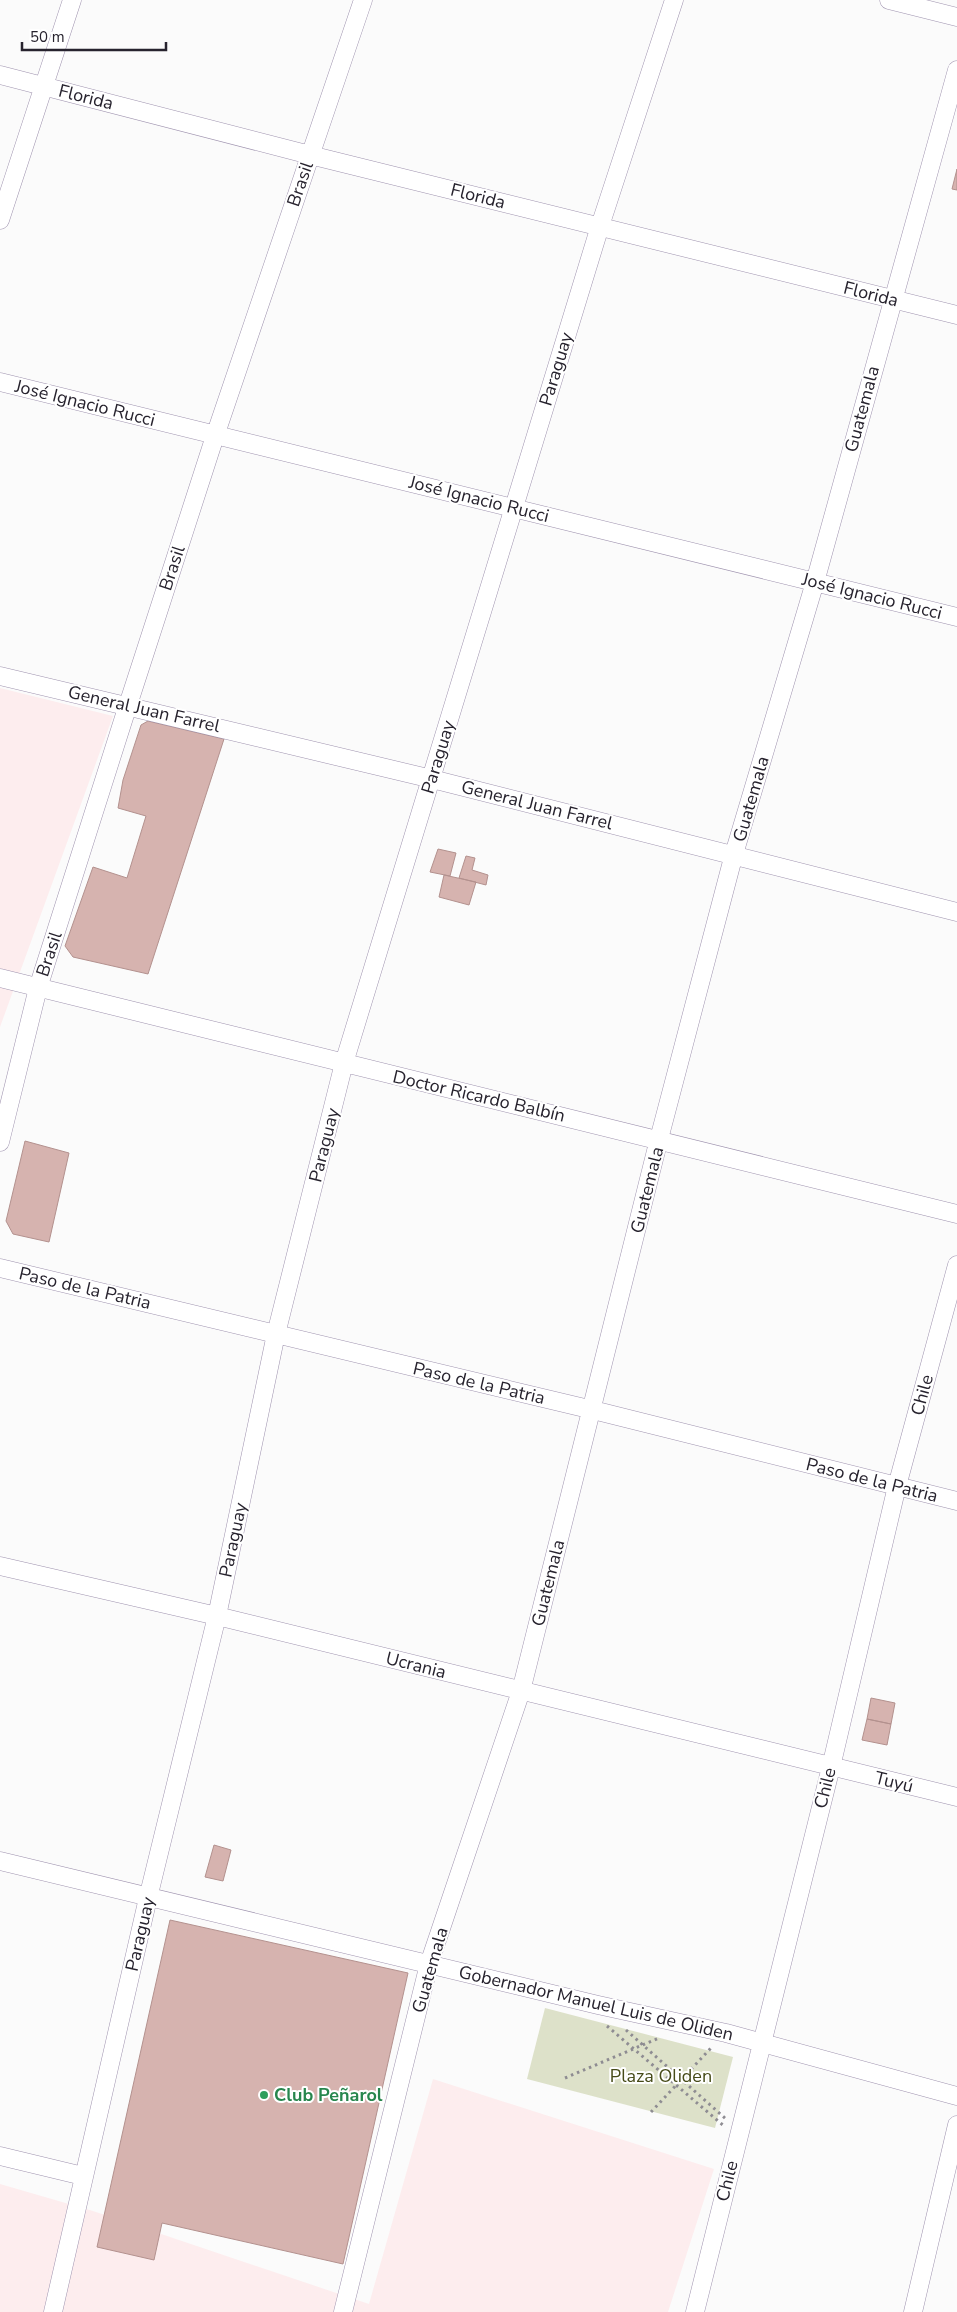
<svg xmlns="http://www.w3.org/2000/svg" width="957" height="2312" font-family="'Nunito Sans',sans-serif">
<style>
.commercial{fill:#fdedee}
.green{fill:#dde1c9}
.building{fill:#d6b3af;stroke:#b3918e}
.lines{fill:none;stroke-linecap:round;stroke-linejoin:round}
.minor-casing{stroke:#9f93af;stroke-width:19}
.path{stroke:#8e8c92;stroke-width:3;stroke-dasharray:2.5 4;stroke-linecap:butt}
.minor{stroke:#fff;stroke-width:18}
.leisure-dot{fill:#2e9e5b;stroke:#fff;stroke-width:2}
.labels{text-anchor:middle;stroke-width:4;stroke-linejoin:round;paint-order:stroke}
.street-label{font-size:18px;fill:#27232e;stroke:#fff}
.park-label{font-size:18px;fill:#464b18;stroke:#fff}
.leisure-label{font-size:18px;font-weight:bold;fill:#27864d;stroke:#fff;text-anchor:start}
</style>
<rect width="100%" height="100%" fill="#fbfbfb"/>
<!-- commercial -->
<path class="commercial" d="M0 688 113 716 0 1027Z
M433 2079 714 2169 668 2312H0V2184L93 2211 369 2304Z"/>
<!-- green -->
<path class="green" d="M545 2008 733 2057 715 2128 527 2079Z"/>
<!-- building -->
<path class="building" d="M957 169V190L952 189Z
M148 721 224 739 148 974 73 957 65 946 93 867 127 878 146 816 118 808 123 780 141 725Z
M438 849 456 853 450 876 430 872Z
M466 856 475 858 472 870 488 875 486 885 459 878Z
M444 875 476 882 469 905 439 897Z
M25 1141 69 1153 49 1242 13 1234 6 1221Z
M871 1698 895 1703 891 1724 867 1719Z
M867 1719 891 1724 887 1745 862 1740Z
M214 1845 231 1850 223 1881 205 1877Z
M170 1920 408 1973 343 2264 162 2223 154 2260 97 2247Z"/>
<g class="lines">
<!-- minor casing -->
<g class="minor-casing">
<path id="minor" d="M889 0 957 17
M0 75 310 155 957 315
M0 220 72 0
M0 382 957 617
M0 676 432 779 957 912
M0 978 957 1214
M0 1142 38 988 128 705 215 436 363 0
M0 1268 593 1410 957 1501
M0 1566 217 1616 957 1797
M0 1861 598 2005 726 2033 957 2096
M0 2156 83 2176
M53 2312 148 1898 217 1616 276 1334 344 1063 600 226 674 0
M343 2312 429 1964 521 1691 659 1139 734 854 815 582 957 70
M695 2312 831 1767 897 1486 957 1265
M913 2312 957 2125"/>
</g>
<!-- path -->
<path class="path" d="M607 2026 724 2126
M626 2030 726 2119
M565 2078 659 2038
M651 2112 711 2048"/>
<!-- minor -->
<use href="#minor" class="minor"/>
</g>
<!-- markers -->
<circle class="leisure-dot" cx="264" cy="2095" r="5"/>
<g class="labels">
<!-- street labels -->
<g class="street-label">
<text transform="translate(86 97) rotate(14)" y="6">Florida</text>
<text transform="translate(300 184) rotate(-71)" y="6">Brasil</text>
<text transform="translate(478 196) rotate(14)" y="6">Florida</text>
<text transform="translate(871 294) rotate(14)" y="6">Florida</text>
<text transform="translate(556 369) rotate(-73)" y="6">Paraguay</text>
<text transform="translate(85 403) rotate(14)" y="6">José Ignacio Rucci</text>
<text transform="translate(862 409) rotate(-75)" y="6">Guatemala</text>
<text transform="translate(479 499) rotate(14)" y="6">José Ignacio Rucci</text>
<text transform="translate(172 568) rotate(-72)" y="6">Brasil</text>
<text transform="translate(872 596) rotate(14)" y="6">José Ignacio Rucci</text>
<text transform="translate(144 709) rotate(13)" y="6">General Juan Farrel</text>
<text transform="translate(438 757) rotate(-73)" y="6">Paraguay</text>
<text transform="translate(751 799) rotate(-74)" y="6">Guatemala</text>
<text transform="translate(537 805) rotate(14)" y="6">General Juan Farrel</text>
<text transform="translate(49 954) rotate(-72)" y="6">Brasil</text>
<text transform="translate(479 1096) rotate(13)" y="6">Doctor Ricardo Balbín</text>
<text transform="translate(324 1145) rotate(-76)" y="6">Paraguay</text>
<text transform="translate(647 1190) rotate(-76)" y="6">Guatemala</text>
<text transform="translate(85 1288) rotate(13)" y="6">Paso de la Patria</text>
<text transform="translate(479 1383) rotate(13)" y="6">Paso de la Patria</text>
<text transform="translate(922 1395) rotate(-75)" y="6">Chile</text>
<text transform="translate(872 1480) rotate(14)" y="6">Paso de la Patria</text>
<text transform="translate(233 1540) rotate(-78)" y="6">Paraguay</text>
<text transform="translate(548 1583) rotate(-76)" y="6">Guatemala</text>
<text transform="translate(416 1665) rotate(14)" y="6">Ucrania</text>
<text transform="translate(894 1782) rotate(14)" y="6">Tuyú</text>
<text transform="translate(825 1788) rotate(-76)" y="6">Chile</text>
<text transform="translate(140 1934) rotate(-77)" y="6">Paraguay</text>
<text transform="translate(430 1970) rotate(-74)" y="6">Guatemala</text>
<text transform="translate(596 2003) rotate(13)" y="6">Gobernador Manuel Luis de Oliden</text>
<text transform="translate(727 2181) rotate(-76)" y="6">Chile</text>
</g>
<!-- park labels -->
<g class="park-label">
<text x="661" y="2082">Plaza Oliden</text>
</g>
<!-- leisure labels -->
<g class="leisure-label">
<text x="274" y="2101">Club Peñarol</text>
</g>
</g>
<!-- scale -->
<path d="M22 42v8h144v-8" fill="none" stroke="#27232e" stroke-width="2.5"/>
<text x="30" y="42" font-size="15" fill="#27232e" stroke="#ffffff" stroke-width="4" paint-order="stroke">50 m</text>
</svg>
